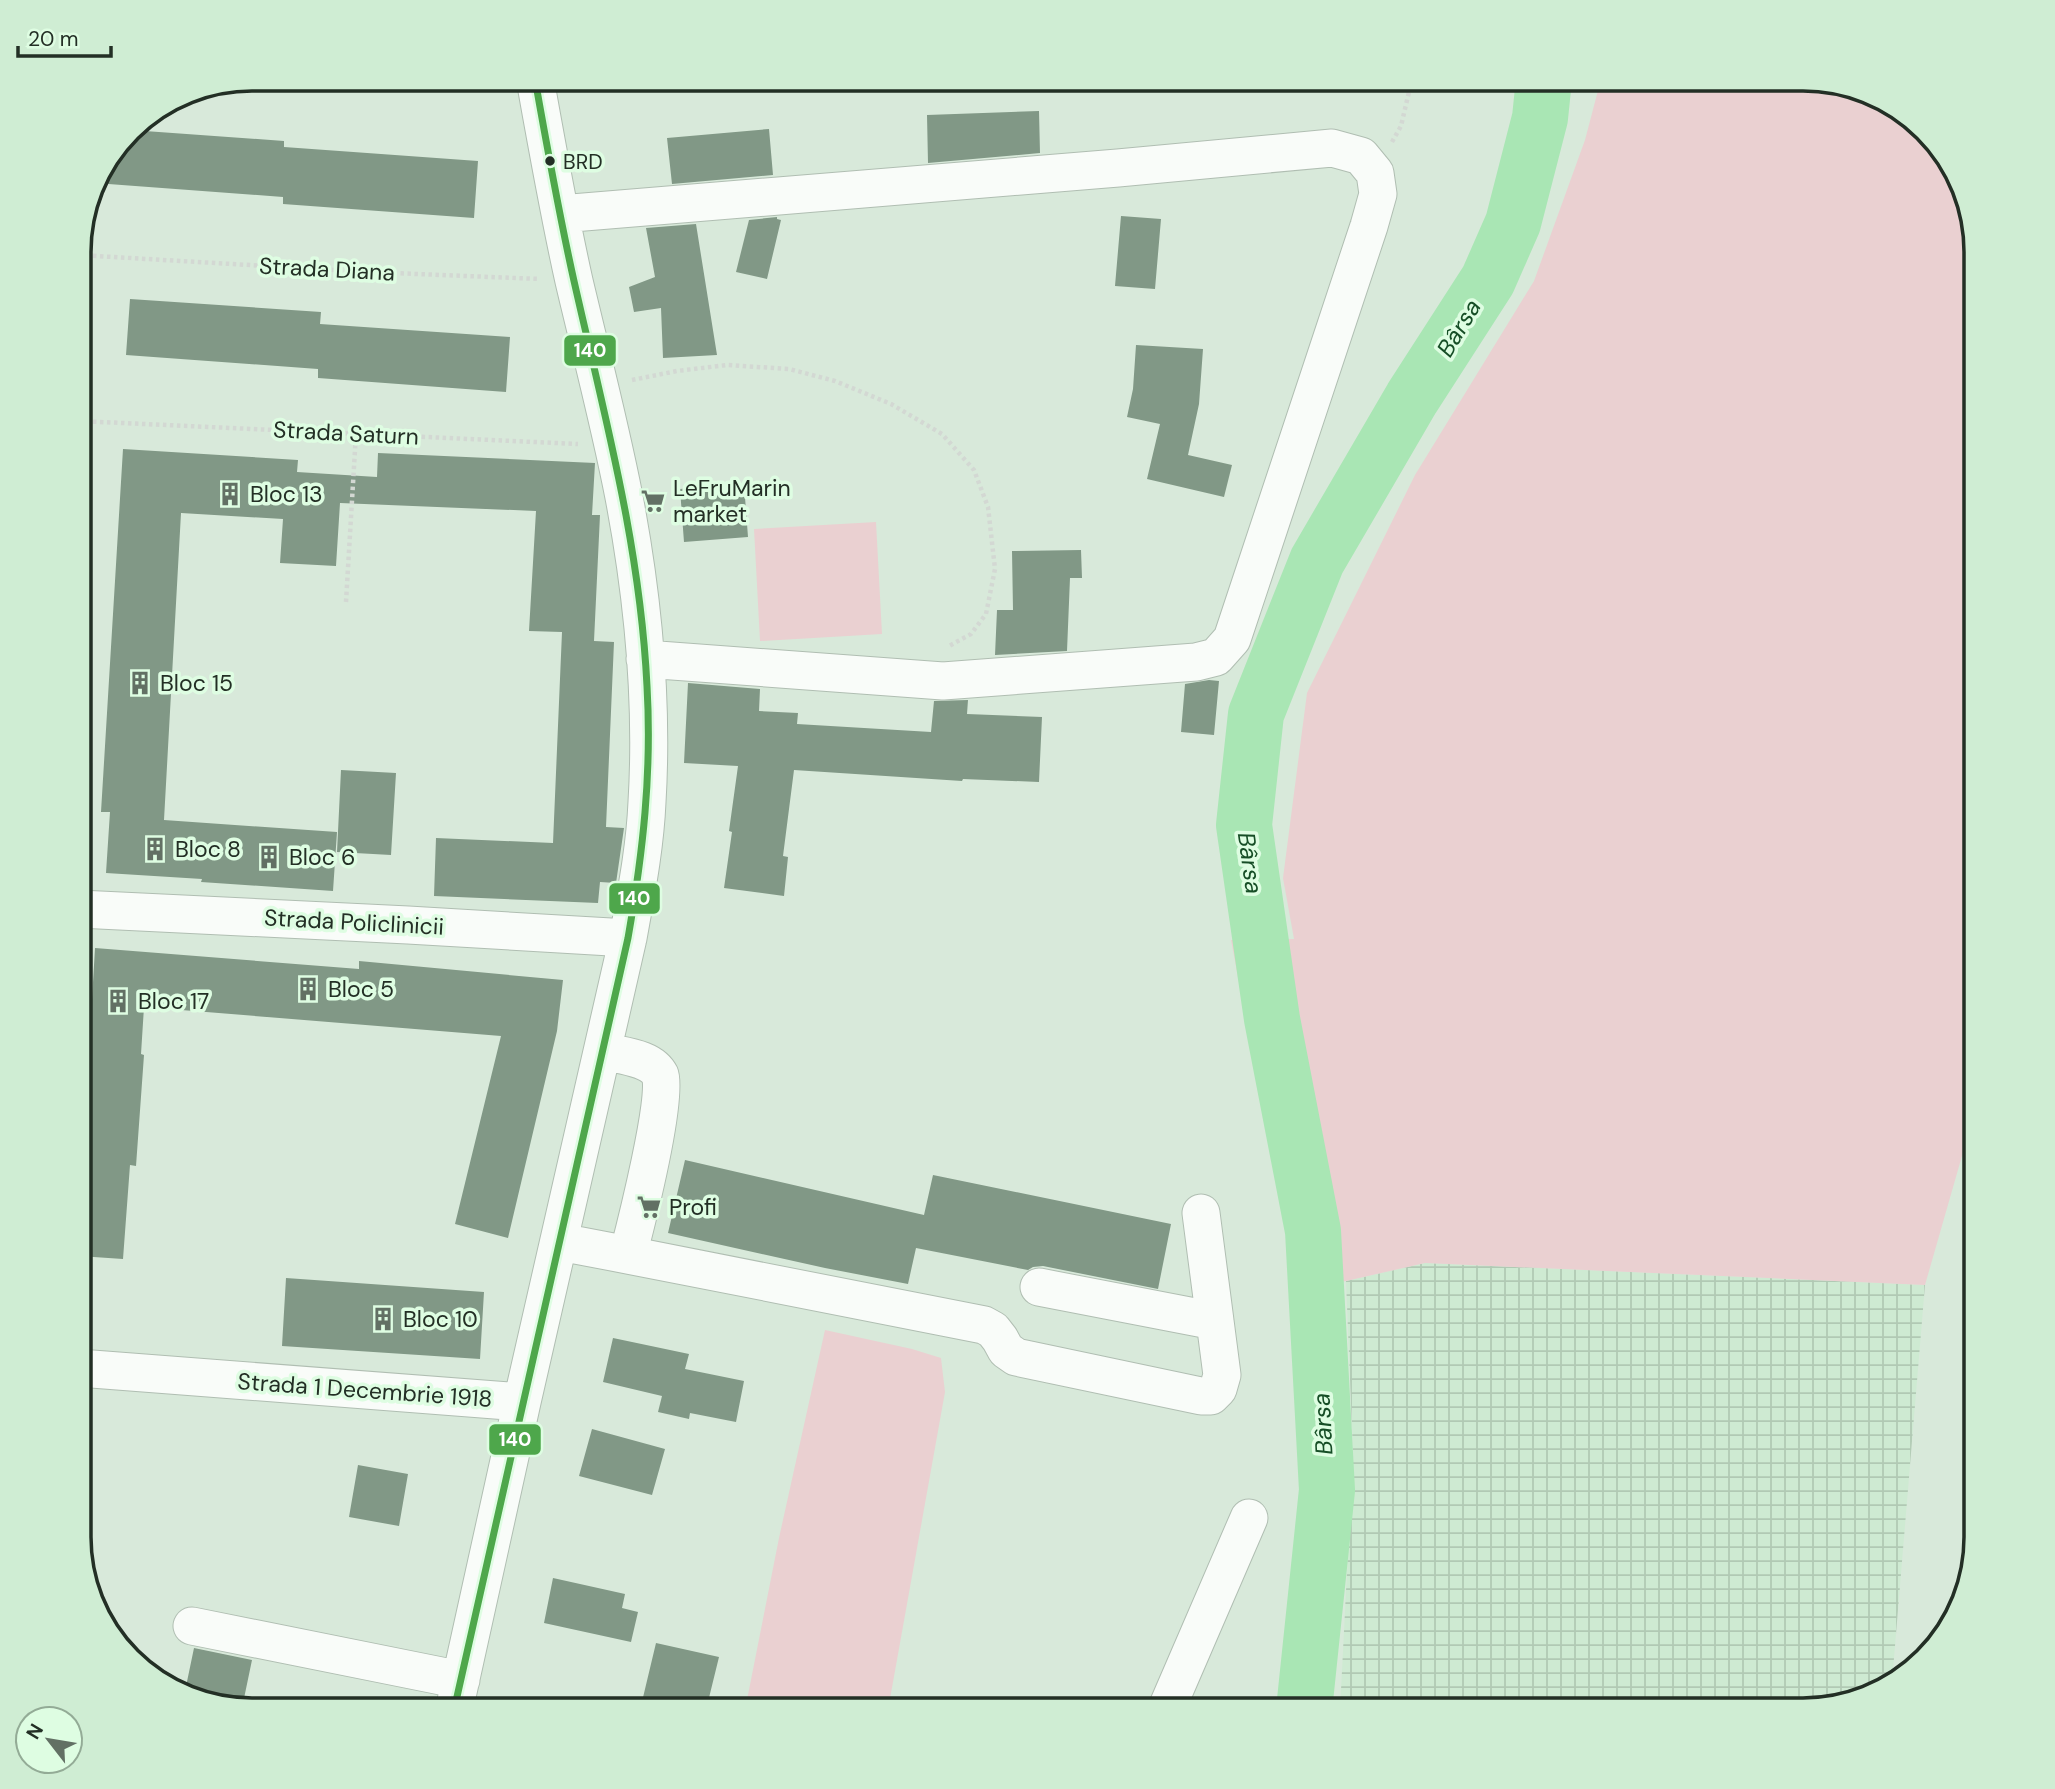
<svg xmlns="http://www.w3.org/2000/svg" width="2055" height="1789" font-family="'DM Sans',sans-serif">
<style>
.industrial{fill:url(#industrial-grid)}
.green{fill:#ead0d1}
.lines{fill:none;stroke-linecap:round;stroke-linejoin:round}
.river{stroke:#a9e6b4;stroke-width:56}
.building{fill:#819886}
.minor-casing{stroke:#b0beb2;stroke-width:39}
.path{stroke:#d3d8d3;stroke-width:4.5;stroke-dasharray:3.5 3.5;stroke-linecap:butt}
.minor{stroke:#f9fcf9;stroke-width:37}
.bus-1-casing{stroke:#defde2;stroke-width:12}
.bus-1{stroke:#4ea74b;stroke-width:7}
.bus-dot{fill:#232f25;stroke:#defde2;stroke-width:2.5}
.labels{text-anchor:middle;stroke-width:7;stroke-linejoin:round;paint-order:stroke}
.bus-label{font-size:21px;fill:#232f25;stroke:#defde2;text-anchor:start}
.street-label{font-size:23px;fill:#232f25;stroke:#defde2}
.poi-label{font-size:23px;fill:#232f25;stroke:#defde2;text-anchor:start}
.water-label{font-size:24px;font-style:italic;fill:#164e26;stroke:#defde2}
.rim{fill:none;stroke:#232f25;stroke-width:3.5}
.line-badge{stroke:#defde2;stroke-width:2.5}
.badge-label{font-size:19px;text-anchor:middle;font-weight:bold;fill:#fff}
</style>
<defs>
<pattern id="industrial-grid" width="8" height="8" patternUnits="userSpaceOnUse" patternTransform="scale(1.75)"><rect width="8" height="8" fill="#ceead2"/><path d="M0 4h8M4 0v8" fill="none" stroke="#b1c9b4"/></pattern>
</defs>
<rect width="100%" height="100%" fill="#d8e9da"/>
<!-- industrial -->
<path class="industrial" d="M1425 1263 1925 1285 1892 1682 1870 1697 1803 1710H1340L1353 1453 1346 1281Z"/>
<!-- green -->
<path class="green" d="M1601 79H1804L1870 92 1925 129 1963 185 1976 252V1107L1925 1285 1425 1263 1346 1281 1297 1288 1231 940 1294 939 1283 878 1307 693 1415 475 1534 281 1585 140Z
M876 522 882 634 760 641 754 529Z
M825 1330 912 1349 941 1358 945 1392 888 1710H745L779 1538Z"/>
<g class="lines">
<!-- river -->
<path class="river" d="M1304 1710 1327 1490 1313 1231 1272 1019 1244 825 1256 714 1317 561 1412 398 1488 280 1513 223 1540 118 1544 79"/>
</g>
<!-- building -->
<path class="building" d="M1039 111 1040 153 928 163 927 115Z
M769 129 773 175 672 184 667 138Z
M131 130 284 141V147L478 161 474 218 283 204V197L95 183 97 175Z
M1121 216 1161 219 1155 289 1115 286Z
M777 217V219L781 220 767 279 736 272 749 220Z
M696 224 717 355 663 358 661 308 634 312 629 287 655 277 646 228Z
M130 299 321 312 320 324 510 337 506 392 318 378V369L126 355Z
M1136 345 1203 349 1199 404 1188 455 1232 465 1224 497 1147 479 1160 424 1127 417 1133 389Z
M123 449 298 460 297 472 377 477 378 453 595 463 592 515H600L594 641 614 642 606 827 624 828 616 883 600 882 598 903 434 896 436 838 553 843 562 632 529 631 536 511 340 503 336 566 280 563 283 519 181 513 164 820 337 832 333 891 201 882 202 879 106 873 110 812H101Z
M744 484 748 537 684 542 680 489Z
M1081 550 1082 578H1070L1067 651 995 655 997 610H1013L1012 551Z
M1209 680 1219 681 1214 735 1181 732 1185 684Z
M688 683 760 689 759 711 798 713 797 724 931 732 934 701 968 700 967 714 1042 717 1039 782 963 779 962 781 794 770 783 856 788 857 784 896 724 888 732 832 729 831 738 766 684 763Z
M341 770 396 773 391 855 337 852Z
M95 948 359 969V961L563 980 557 1031 508 1238 455 1224 501 1036 144 1007 141 1054 144 1055 136 1166 130 1165 123 1259 79 1256V1198L82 1162H79V1110L83 1051H89Z
M685 1160 924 1215 933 1175 1171 1224 1158 1289 1043 1266 1033 1267 1028 1270 916 1248 908 1284 825 1268 668 1233Z
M286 1278 484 1292 480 1359 282 1346Z
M613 1338 689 1354 685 1369 744 1381 736 1422 690 1413 689 1419 658 1412 662 1396 603 1382Z
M592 1429 665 1449 652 1495 579 1476Z
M358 1465 408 1474 399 1526 349 1517Z
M553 1578 625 1594 622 1608 638 1612 631 1642 544 1623Z
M656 1643 719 1657 706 1710H640Z
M194 1648 252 1660 242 1708 184 1696Z"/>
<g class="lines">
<!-- minor casing -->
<g class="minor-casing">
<path id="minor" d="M560 214 1118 168 1332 148 1361 156 1375 173 1378 194 1369 226 1232 639 1216 657 1196 662 943 681 645 659
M79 909 408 925 628 938
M560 1242 628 1255C635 1228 669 1094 660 1075 651 1057 621 1056 603 1051
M628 1255 984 1325 993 1330 1000 1339 1006 1350 1016 1357 1201 1396H1211L1218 1389 1222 1375 1201 1213
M1039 1287 1215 1321
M79 1368 522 1402
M192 1626 461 1680
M454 1710 522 1402 628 938C636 893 645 848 647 802 653 701 643 597 624 497 610 425 591 353 574 281 559 214 547 146 535 79
M1166 1710 1249 1518"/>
</g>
<!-- path -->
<path class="path" d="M1392 142 1401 126 1412 79
M79 255 368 272 540 279
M632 380 677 371 727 365 789 369 835 381 891 404 942 434 974 470 988 507 995 569 986 614 971 634 949 646
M79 421 578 444
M346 602 356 433"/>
<!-- minor -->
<use href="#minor" class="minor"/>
<!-- bus-1 casing -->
<g class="bus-1-casing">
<path id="bus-1" d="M454 1710 628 938C643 852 652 773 647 686 640 545 605 418 574 281 559 214 547 147 535 79"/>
</g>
<!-- bus-1 -->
<use href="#bus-1" class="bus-1"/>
</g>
<!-- icons -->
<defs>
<g id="building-bare" transform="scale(1.89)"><path d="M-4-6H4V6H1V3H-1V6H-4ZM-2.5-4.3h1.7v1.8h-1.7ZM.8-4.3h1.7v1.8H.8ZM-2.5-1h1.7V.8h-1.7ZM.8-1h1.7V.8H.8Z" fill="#627064" stroke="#defde2" stroke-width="2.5" paint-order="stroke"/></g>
<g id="supermarket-bare" transform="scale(1.89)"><path d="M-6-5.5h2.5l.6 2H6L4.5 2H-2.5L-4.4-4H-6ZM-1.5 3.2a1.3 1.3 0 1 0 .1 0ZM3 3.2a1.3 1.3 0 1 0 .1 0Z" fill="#627064" stroke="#defde2" stroke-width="2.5" paint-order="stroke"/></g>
</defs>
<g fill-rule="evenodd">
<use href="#building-bare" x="230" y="494"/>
<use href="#supermarket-bare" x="653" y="501"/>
<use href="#building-bare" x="140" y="683"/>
<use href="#building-bare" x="155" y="849"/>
<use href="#building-bare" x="269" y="857"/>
<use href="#building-bare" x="308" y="989"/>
<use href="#building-bare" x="118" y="1001"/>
<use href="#supermarket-bare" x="649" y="1207"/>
<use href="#building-bare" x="383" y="1319"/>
</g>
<!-- markers -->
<circle class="bus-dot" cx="550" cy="161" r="6"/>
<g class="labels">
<!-- bus labels -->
<g class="bus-label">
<text x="563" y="169">BRD</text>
</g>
<!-- street labels -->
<g class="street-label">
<text transform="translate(327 269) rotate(3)" y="8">Strada Diana</text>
<text transform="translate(346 433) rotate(3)" y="8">Strada Saturn</text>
<text transform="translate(354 922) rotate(3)" y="8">Strada Policlinicii</text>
<text transform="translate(365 1390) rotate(4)" y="8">Strada 1 Decembrie 1918</text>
</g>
<!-- poi labels -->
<g class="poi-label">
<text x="673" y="496">LeFruMarin<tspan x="673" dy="26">market</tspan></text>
<text x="250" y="502">Bloc 13</text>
<text x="160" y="691">Bloc 15</text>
<text x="175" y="857">Bloc 8</text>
<text x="289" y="865">Bloc 6</text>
<text x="328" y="997">Bloc 5</text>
<text x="138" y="1009">Bloc 17</text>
<text x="669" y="1215">Profi</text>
<text x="403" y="1327">Bloc 10</text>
</g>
<!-- water labels -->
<g class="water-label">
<text transform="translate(1459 328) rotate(-59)" y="8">Bârsa</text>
<text transform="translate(1250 863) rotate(82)" y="8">Bârsa</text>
<text transform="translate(1323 1424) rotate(-93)" y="8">Bârsa</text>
</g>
</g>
<!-- crop -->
<path d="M0 0H2055V1789H0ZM252 91H1803A161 161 0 0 1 1964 252V1537A161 161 0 0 1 1803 1698H252A161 161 0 0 1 91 1537V252A161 161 0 0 1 252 91Z" fill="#cfedd3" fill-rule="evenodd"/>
<path class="rim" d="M252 91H1803A161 161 0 0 1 1964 252V1537A161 161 0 0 1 1803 1698H252A161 161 0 0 1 91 1537V252A161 161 0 0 1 252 91Z"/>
<g class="line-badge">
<rect x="563" y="334" width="54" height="33" rx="7" fill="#4ea74b"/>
<rect x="608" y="882" width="53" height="33" rx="7" fill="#4ea74b"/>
<rect x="488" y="1423" width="54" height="33" rx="7" fill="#4ea74b"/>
</g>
<g class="badge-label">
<text x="590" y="357">140</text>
<text x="634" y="905">140</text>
<text x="515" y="1446">140</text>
</g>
<!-- north arrow -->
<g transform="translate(49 1740) rotate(301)"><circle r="33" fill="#defde2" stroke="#93ab96" stroke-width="2"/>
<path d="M0-5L12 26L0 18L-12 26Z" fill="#627064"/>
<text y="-10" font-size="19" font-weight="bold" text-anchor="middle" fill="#232f25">N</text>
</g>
<!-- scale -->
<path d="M18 46v10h93v-10" fill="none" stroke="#232f25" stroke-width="3.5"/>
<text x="28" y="46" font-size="21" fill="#232f25" stroke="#defde2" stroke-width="5" paint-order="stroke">20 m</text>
</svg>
